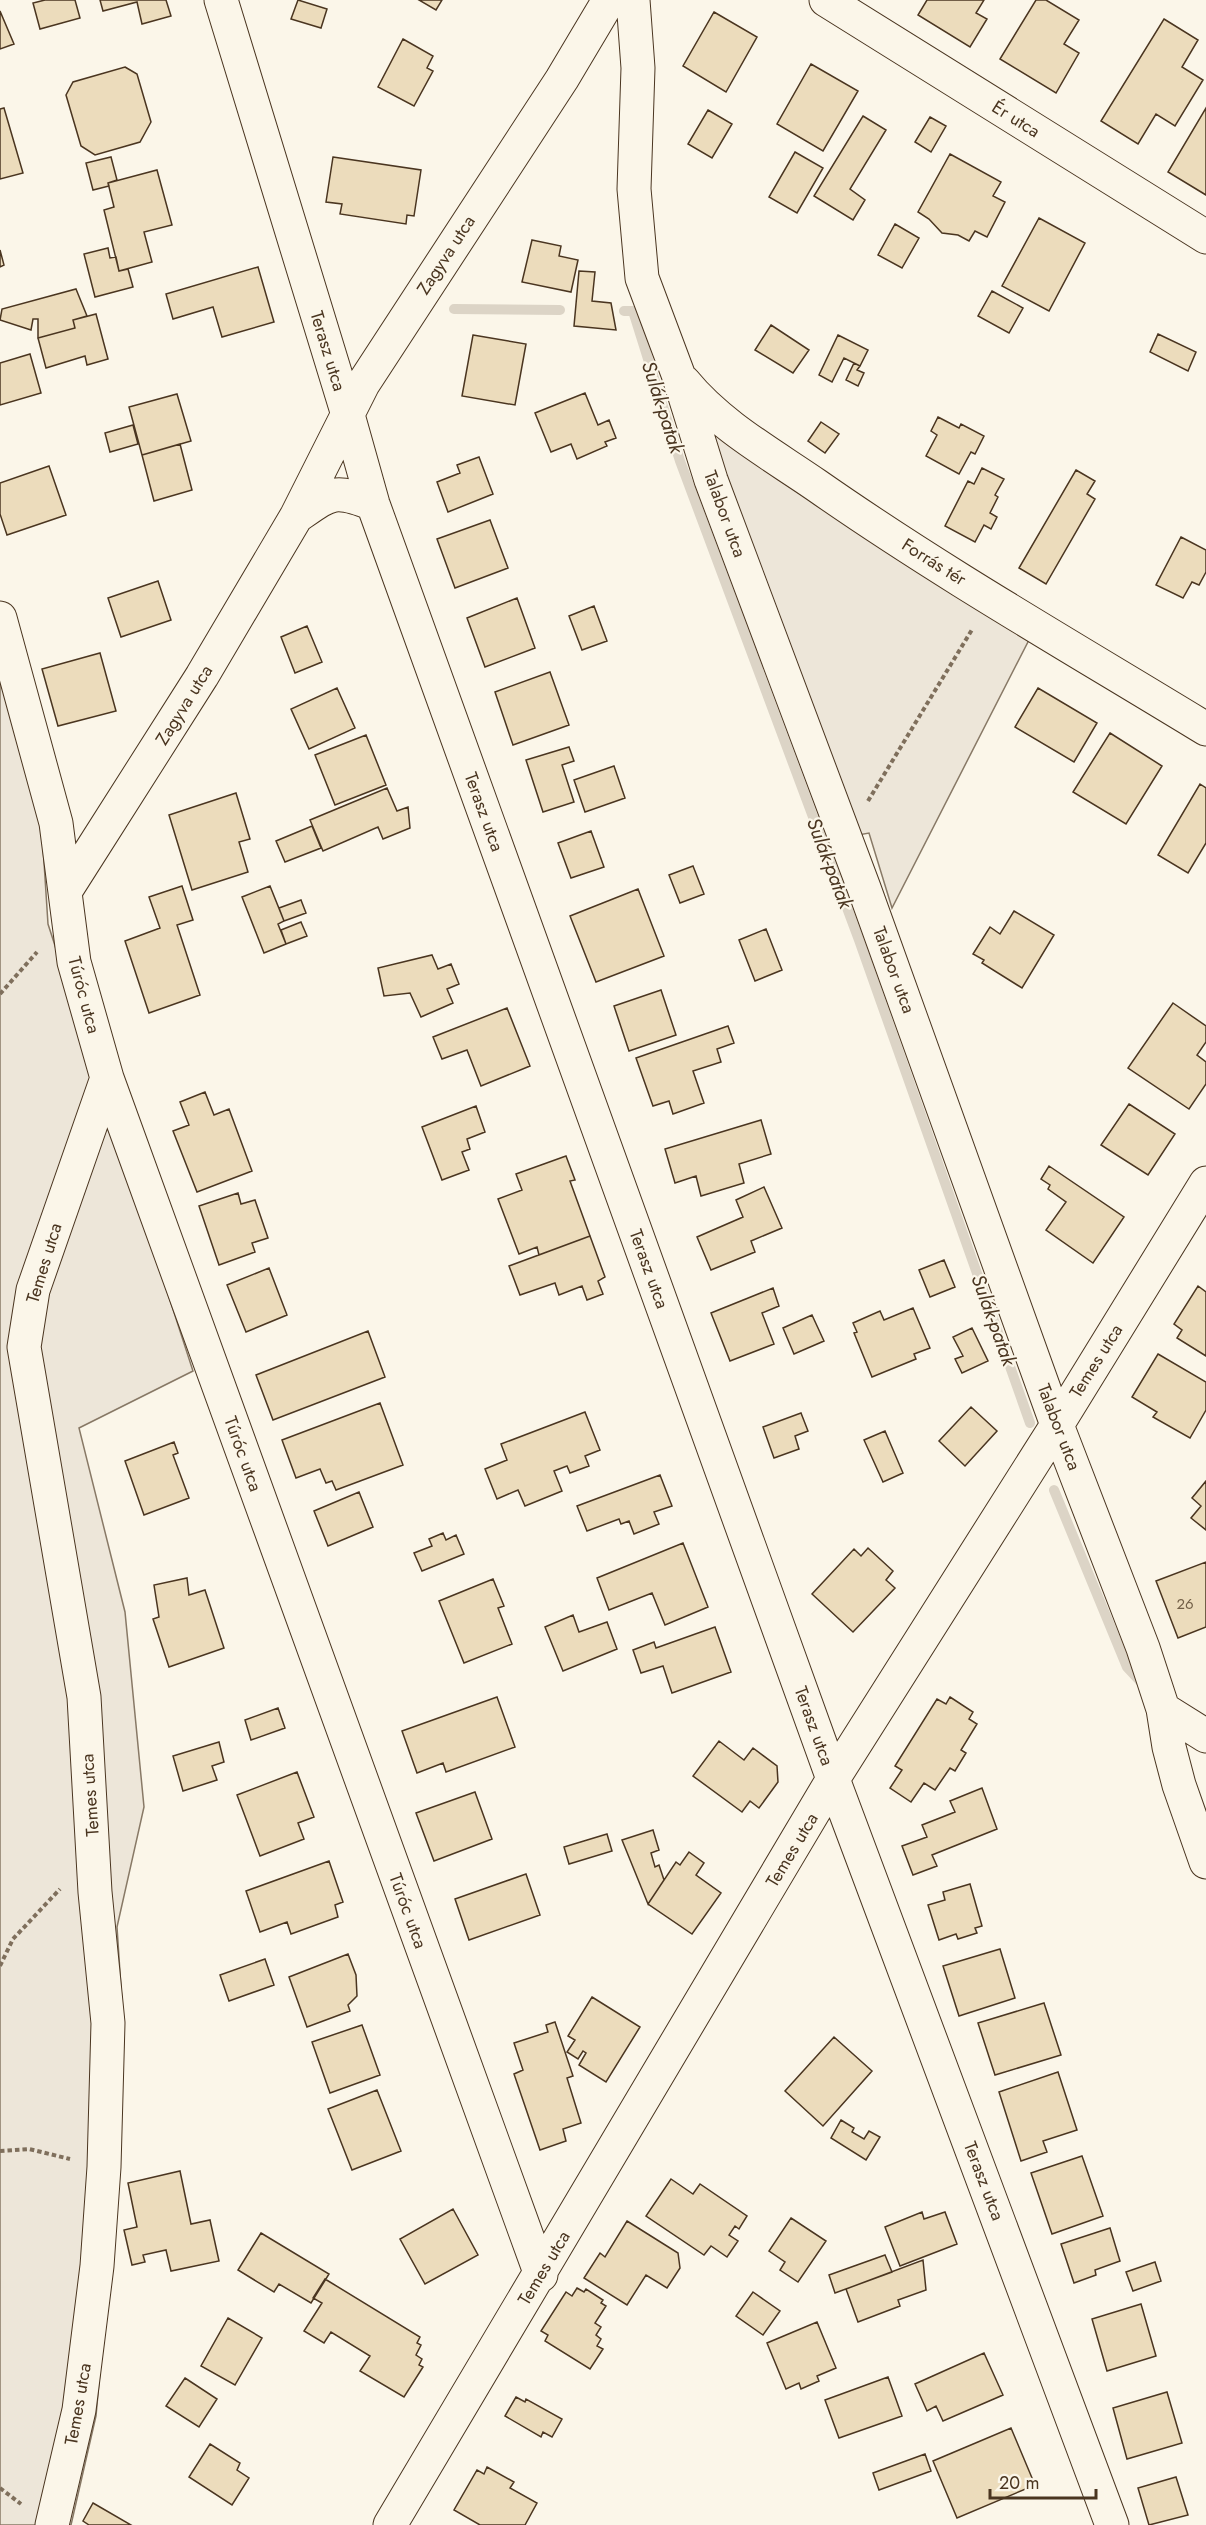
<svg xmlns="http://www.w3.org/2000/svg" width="1206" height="2525" font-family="Jost,sans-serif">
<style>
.green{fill:#ede6d9;stroke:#887966;stroke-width:1.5}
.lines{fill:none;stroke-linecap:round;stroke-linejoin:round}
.stream{stroke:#dcd4c6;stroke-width:10}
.building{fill:#ecdcbc;stroke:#4a3520;stroke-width:1.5}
.minor-casing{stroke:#4a3520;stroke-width:35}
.path{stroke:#7f6f5c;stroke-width:4;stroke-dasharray:4.5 3;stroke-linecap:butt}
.minor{stroke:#fbf6e9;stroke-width:33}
.labels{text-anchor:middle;stroke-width:4.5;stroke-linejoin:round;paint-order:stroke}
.number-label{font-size:15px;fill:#725f47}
.street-label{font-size:18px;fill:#4a3520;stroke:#fbf6e9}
.water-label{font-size:20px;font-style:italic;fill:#4a3520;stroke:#fbf6e9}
</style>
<rect width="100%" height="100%" fill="#fbf6e9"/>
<!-- green -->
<path class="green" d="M701 415 1032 634 892 908 869 833 830 840Z
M0 670 42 831 48 924 193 1371 79 1428 125 1612 144 1807 117 1927 124 2033 118 2171 96 2416 71 2525H0Z"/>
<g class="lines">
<!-- stream -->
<path class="stream" d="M454 309 560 310
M624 311H633L680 461 859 940 1030 1423
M1054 1490 1127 1667 1141 1682"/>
</g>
<!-- building -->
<path class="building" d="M45 0H75L80 18 40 29 33 3Z
M100 0H166L171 16 142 24 137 2 103 11Z
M298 0 327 9 321 28 291 19Z
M419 0H442L436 10Z
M927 0H984L976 13 987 19 970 47 918 15Z
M1036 0H1046L1079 20 1064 44 1079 53 1056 93 1000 59Z
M0 11 14 44 0 49Z
M714 12 757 37 726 92 683 66Z
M1164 19 1198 40 1182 67 1203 80 1175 126 1156 114 1138 144 1101 121Z
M403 39 433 56 427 68 433 71 414 106 378 87Z
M811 64 858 91 823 151 777 124Z
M125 67 137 74 151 122 140 142 95 155 81 146 66 95 73 82Z
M4 108 23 173 0 179V109Z
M1206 108V195L1168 172Z
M708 110 732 124 712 158 688 144Z
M863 116 886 130 850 189 865 200 853 220 814 196Z
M930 117 946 126 931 152 915 142Z
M795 152 823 168 797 213 769 197Z
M950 154 1001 182 993 196 1005 202 987 237 975 231 969 241 958 235 942 233 929 219 918 212Z
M111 157 117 180 108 183 109 186 93 190 86 163Z
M333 157 421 170 414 216 407 215 406 224 340 214 342 204 326 202Z
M157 170 172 225 144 232 152 262 119 271 104 210 114 207 108 183Z
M1039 218 1085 243 1049 311 1002 286Z
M895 224 919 238 902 268 878 255Z
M532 240 561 246 559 256 578 260 571 292 522 282Z
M108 248 110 258 116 257 119 271 128 269 133 287 95 297 84 254Z
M0 250 4 265 0 267Z
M258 267 274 322 222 337 213 307 173 319 166 294Z
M579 271 595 272 592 301 611 303 616 330 574 326Z
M76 289 87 316 73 320 75 328 38 338V319H33L31 330 0 320 2 309Z
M992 291 1023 308 1009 333 978 316Z
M96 314 108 359 87 365 85 356 46 368 38 338 75 328 73 320Z
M771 325 809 350 793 373 755 350Z
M1158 334 1196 352 1188 371 1150 352Z
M473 335 526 344 515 405 462 396Z
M838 335 868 350 860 366 844 358 832 382 819 375Z
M30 354 41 393 0 405V363Z
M854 363 860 366 857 370 864 373 858 386 846 380Z
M585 393 598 425 609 420 616 438 605 442 607 446 577 459 571 444 551 452 535 413Z
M177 394 191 441 142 455 129 407Z
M938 417 959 428 961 424 984 436 975 454 971 452 959 474 926 456 937 435 931 431Z
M821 422 839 434 825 453 808 441Z
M133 425 138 444 110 452 105 433Z
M180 444 192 490 154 501 142 455Z
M479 457 493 494 448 512 437 482 460 473 457 465Z
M49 466 66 515 7 535 0 514V483Z
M982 468 1004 479 995 495 998 497 990 513 997 517 991 529 984 525 975 542 945 526 968 481 974 484Z
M1076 470 1095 481 1087 494 1095 499 1046 584 1019 568Z
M490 520 508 568 455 588 437 539Z
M1181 537 1206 550V572L1199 585 1192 582 1183 598 1156 585Z
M158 581 171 620 121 637 108 598Z
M517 598 535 648 485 667 467 618Z
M594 606 607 641 582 650 569 616Z
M307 626 322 662 295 673 281 637Z
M100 653 116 711 58 726 42 669Z
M550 672 569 725 513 745 495 692Z
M337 688 355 728 309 749 291 709Z
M1038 688 1097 723 1074 762 1015 727Z
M1110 733 1162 766 1126 824 1073 792Z
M366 735 386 785 335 805 315 755Z
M569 747 574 761 562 765 574 802 543 812 526 760Z
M614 766 625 798 585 812 574 780Z
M1200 784 1206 788V843L1188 873 1158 855Z
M387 788 397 811 408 807 410 828 383 839 378 827 323 851 310 820Z
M236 793 250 839 239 842 248 872 192 890 169 815Z
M312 826 321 848 285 862 276 841Z
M591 831 604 867 571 878 558 843Z
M693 866 704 894 680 903 669 875Z
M182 886 193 920 177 925 200 995 149 1013 125 941 160 928 149 897Z
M270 886 284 921 278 924 286 944 264 953 242 897Z
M638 889 664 956 596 982 570 916Z
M301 900 306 913 284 921 279 908Z
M1014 911 1054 935 1022 988 982 963 984 960 973 954 990 927 1000 934Z
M301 922 307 936 286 944 281 930Z
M766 929 782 970 755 981 739 940Z
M432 955 438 969 451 964 459 984 447 989 453 1003 421 1017 410 993 384 996 378 968Z
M661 990 676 1035 629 1051 614 1006Z
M1173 1003 1206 1026V1042L1197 1055 1206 1062V1084L1189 1109 1128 1068Z
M507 1008 530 1066 481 1086 467 1050 442 1059 433 1037Z
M728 1026 734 1043 717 1049 721 1062 693 1071 704 1103 673 1114 669 1101 653 1106 636 1058Z
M205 1092 214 1115 229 1109 252 1171 197 1192 173 1131 189 1125 180 1102Z
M1129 1104 1175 1134 1148 1175 1101 1145Z
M476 1106 485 1132 467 1139 470 1149 462 1152 469 1170 442 1180 422 1127Z
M761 1120 771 1154 739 1164 744 1183 701 1196 696 1176 675 1183 665 1149Z
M566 1156 575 1180 570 1181 590 1236 539 1255 537 1247 519 1254 498 1199 522 1190 516 1174Z
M1049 1166 1124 1217 1093 1263 1046 1230 1066 1202 1048 1189 1050 1185 1041 1179Z
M764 1187 782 1228 751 1241 755 1252 711 1270 697 1237 743 1217 736 1200Z
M238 1193 241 1204 255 1200 268 1238 252 1243 255 1252 219 1265 199 1206Z
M590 1236 605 1277 598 1281 603 1294 587 1300 582 1286 559 1295 555 1283 520 1295 509 1266Z
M944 1260 955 1287 930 1297 919 1270Z
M269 1268 287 1315 246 1332 227 1285Z
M1198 1286 1206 1292V1356L1177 1338 1182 1330 1174 1324Z
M773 1288 779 1306 762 1313 774 1344 730 1361 711 1313Z
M913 1308 930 1348 914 1354 916 1359 872 1377 854 1333 857 1332 853 1323 880 1311 884 1320Z
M812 1315 824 1341 794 1354 783 1328Z
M972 1328 988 1361 962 1373 955 1359 963 1356 953 1337Z
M368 1331 385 1377 273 1420 256 1375Z
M1158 1354 1206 1382V1410L1190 1438 1153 1417 1157 1412 1132 1397Z
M380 1403 403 1465 336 1490 332 1481 326 1483 320 1469 296 1478 282 1440Z
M971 1407 997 1431 965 1466 939 1441Z
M585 1412 600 1450 585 1456 589 1466 570 1473 567 1466 554 1471 562 1491 525 1506 518 1490 497 1499 485 1469 507 1460 501 1444Z
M801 1413 808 1431 795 1436 799 1449 774 1458 763 1427Z
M885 1431 903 1473 883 1482 864 1440Z
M174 1442 178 1453 173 1455 189 1498 144 1515 125 1461Z
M660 1475 672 1506 654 1512 659 1524 634 1534 629 1521 621 1524 619 1519 587 1531 577 1506Z
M1206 1481V1530L1191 1518 1201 1506 1192 1498Z
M359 1492 373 1527 328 1546 314 1511Z
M443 1533 446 1540 456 1535 464 1554 422 1571 414 1553 432 1546 429 1539Z
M683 1543 708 1607 665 1625 652 1593 609 1610 597 1578Z
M868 1548 893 1571 886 1580 895 1588 853 1632 812 1594 854 1549 861 1556Z
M1206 1562V1627L1178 1638 1156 1581Z
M187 1578 189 1595 205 1590 224 1648 169 1667 153 1619 159 1617 154 1585Z
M493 1579 504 1606 498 1608 512 1644 464 1663 439 1601Z
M573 1615 579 1632 607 1622 617 1649 563 1671 545 1627Z
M715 1627 731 1672 672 1693 663 1666 641 1673 633 1650 654 1642 656 1648Z
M497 1697 515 1747 446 1772 443 1763 417 1773 402 1731Z
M950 1697 973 1712 969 1719 977 1724 961 1750 966 1753 955 1771 950 1768 935 1790 924 1783 911 1802 890 1788 902 1770 895 1766 937 1699 946 1704Z
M278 1708 285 1728 251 1740 245 1720Z
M719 1741 744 1760 753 1748 777 1766 778 1782 759 1808 750 1801 742 1812 693 1776Z
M219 1742 224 1762 212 1766 217 1780 183 1791 173 1756Z
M297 1772 314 1817 298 1823 304 1839 260 1856 237 1795Z
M982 1788 997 1829 932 1855 937 1866 913 1875 902 1846 927 1837 922 1825 955 1812 950 1801Z
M475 1792 492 1839 434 1861 416 1813Z
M653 1830 659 1850 651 1853 655 1867 659 1865 664 1880 648 1904 622 1840Z
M607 1834 612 1851 569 1864 564 1847Z
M689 1852 704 1863 696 1875 721 1893 692 1934 648 1904 676 1862 680 1865Z
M329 1861 343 1902 335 1905 338 1917 291 1934 287 1922 260 1932 246 1891Z
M526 1874 540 1915 469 1940 455 1899Z
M970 1884 982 1926 975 1928 977 1933 958 1939 956 1934 939 1940 928 1905 945 1900 943 1892Z
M1000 1949 1015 1998 959 2016 943 1966Z
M348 1954 356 1975 357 1996 348 2005 350 2011 307 2027 289 1977Z
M265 1959 274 1985 229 2001 220 1975Z
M592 1997 640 2027 606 2082 579 2065 586 2053 583 2051 578 2059 567 2052 575 2040 568 2036Z
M1044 2003 1061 2055 995 2075 978 2023Z
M555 2022 573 2076 567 2078 581 2123 563 2129 566 2141 540 2150 514 2074 523 2070 514 2043 548 2032 546 2025Z
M362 2025 380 2075 330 2093 312 2042Z
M834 2037 872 2071 823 2126 785 2091Z
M1058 2072 1077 2130 1043 2141 1047 2152 1021 2161 999 2092Z
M377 2090 401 2151 352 2170 328 2109Z
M841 2120 854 2128 852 2132 864 2139 869 2131 880 2137 866 2160 831 2138Z
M1082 2156 1103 2216 1052 2234 1031 2173Z
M180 2171 191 2224 210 2220 219 2261 171 2271 166 2250 143 2255 145 2262 132 2265 124 2230 137 2227 128 2183Z
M671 2179 693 2194 700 2184 747 2216 739 2229 735 2226 729 2235 738 2241 727 2257 711 2246 704 2255 646 2216Z
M453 2209 478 2255 425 2284 400 2239Z
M922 2212 924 2219 945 2212 957 2244 900 2266 885 2227Z
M791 2218 826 2241 798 2282 780 2270 785 2262 769 2251Z
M627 2221 678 2253 680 2268 667 2288 646 2275 627 2305 584 2278 600 2253 605 2257Z
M1110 2228 1120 2261 1095 2270 1096 2275 1074 2283 1061 2244Z
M261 2233 329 2274 311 2303 279 2284 274 2292 238 2270Z
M885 2255 892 2272 835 2293 829 2275Z
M923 2260 926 2290 898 2300 900 2306 858 2322 846 2289Z
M1155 2262 1161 2281 1133 2291 1126 2272Z
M325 2279 420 2337 417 2343 421 2345 416 2355 422 2359 419 2365 423 2367 404 2397 360 2371 370 2356 331 2332 324 2343 304 2331 322 2303 313 2298Z
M577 2288 584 2292 586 2289 603 2300 601 2303 606 2306 595 2323 601 2327 596 2335 601 2339 597 2346 603 2349 590 2369 545 2341 548 2335 541 2331 566 2292 572 2296Z
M753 2292 780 2311 763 2335 736 2316Z
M1141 2304 1156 2356 1107 2371 1092 2319Z
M228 2318 262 2338 235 2385 201 2366Z
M817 2322 836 2368 817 2376 819 2381 801 2389 799 2383 786 2389 767 2343Z
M984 2353 1003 2395 943 2421 936 2406 927 2411 915 2384Z
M888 2377 902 2416 839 2438 825 2400Z
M185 2378 217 2399 199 2427 166 2406Z
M1167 2392 1182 2443 1127 2459 1113 2408Z
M516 2397 525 2402 526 2399 562 2419 552 2437 543 2432 541 2437 505 2416Z
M1011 2428 1035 2485 957 2518 933 2461Z
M210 2444 240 2463 237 2470 249 2478 232 2505 189 2477Z
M925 2454 931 2471 879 2490 873 2473Z
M487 2467 514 2482 510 2488 537 2503 525 2525H480L454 2510 477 2470 484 2474Z
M1176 2477 1188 2515 1149 2525 1138 2488Z
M93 2503 131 2525H89L83 2521Z"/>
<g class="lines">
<!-- minor casing -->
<g class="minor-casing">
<path id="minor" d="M221 0 348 415 373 504 833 1779 1112 2525
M633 0 638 68 634 189 642 278 678 374 711 480 864 888 1057 1425 1143 1648 1163 1709 1169 1747 1179 1785 1206 1862
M826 0 1206 237
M684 382C719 425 771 454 816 485 942 573 1075 649 1206 729
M296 517C330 493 333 488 373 504
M0 618 56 823 74 962 107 1078 541 2275
M66 890 202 676 296 517 363 384 562 79 609 0
M1163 1709 1206 1736
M52 2525 79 2410 97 2266 104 2167 108 2023 95 1892 84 1697 24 1347 33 1290 107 1078
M390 2525 833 1779 1057 1425 1206 1183"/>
</g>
<!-- path -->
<path class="path" d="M868 801 973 628
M0 994 37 952
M0 1966 13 1939 60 1889
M0 2151 29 2149 70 2159
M0 2488 21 2504"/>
<!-- minor -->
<use href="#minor" class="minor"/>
</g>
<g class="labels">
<!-- number labels -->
<g class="number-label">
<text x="1185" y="1609">26</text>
</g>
<!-- street labels -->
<g class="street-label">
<text transform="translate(1016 119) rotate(32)" y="6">Ér utca</text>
<text transform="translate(446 255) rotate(-57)" y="6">Zagyva utca</text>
<text transform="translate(328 351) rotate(73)" y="6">Terasz utca</text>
<text transform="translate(725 514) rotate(70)" y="6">Talabor utca</text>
<text transform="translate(934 562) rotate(32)" y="6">Forrás tér</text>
<text transform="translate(184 705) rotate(-58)" y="6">Zagyva utca</text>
<text transform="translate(484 812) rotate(70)" y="6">Terasz utca</text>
<text transform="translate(894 970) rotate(70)" y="6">Talabor utca</text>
<text transform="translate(84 995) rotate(75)" y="6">Túróc utca</text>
<text transform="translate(44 1263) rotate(-73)" y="6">Temes utca</text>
<text transform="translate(649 1269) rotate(70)" y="6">Terasz utca</text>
<text transform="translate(1096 1361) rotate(-58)" y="6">Temes utca</text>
<text transform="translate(1059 1427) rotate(69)" y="6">Talabor utca</text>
<text transform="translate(243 1454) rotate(70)" y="6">Túróc utca</text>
<text transform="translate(814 1726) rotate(70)" y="6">Terasz utca</text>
<text transform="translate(90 1795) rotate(-94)" y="6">Temes utca</text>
<text transform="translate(792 1850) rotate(-59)" y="6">Temes utca</text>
<text transform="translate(408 1911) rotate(70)" y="6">Túróc utca</text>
<text transform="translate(984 2181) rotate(69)" y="6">Terasz utca</text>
<text transform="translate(544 2268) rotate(-59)" y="6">Temes utca</text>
<text transform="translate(78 2404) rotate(-80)" y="6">Temes utca</text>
</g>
<!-- water labels -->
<g class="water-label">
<text transform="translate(663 407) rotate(72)" y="7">Sulák-patak</text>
<text transform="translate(830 863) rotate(69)" y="7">Sulák-patak</text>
<text transform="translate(994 1320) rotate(70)" y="7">Sulák-patak</text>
</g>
</g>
<!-- scale -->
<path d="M990 2489v9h106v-9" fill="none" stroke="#4a3520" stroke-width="3"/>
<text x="999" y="2489" font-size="18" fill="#4a3520" stroke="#fbf6e9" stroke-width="4.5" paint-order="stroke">20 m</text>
</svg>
